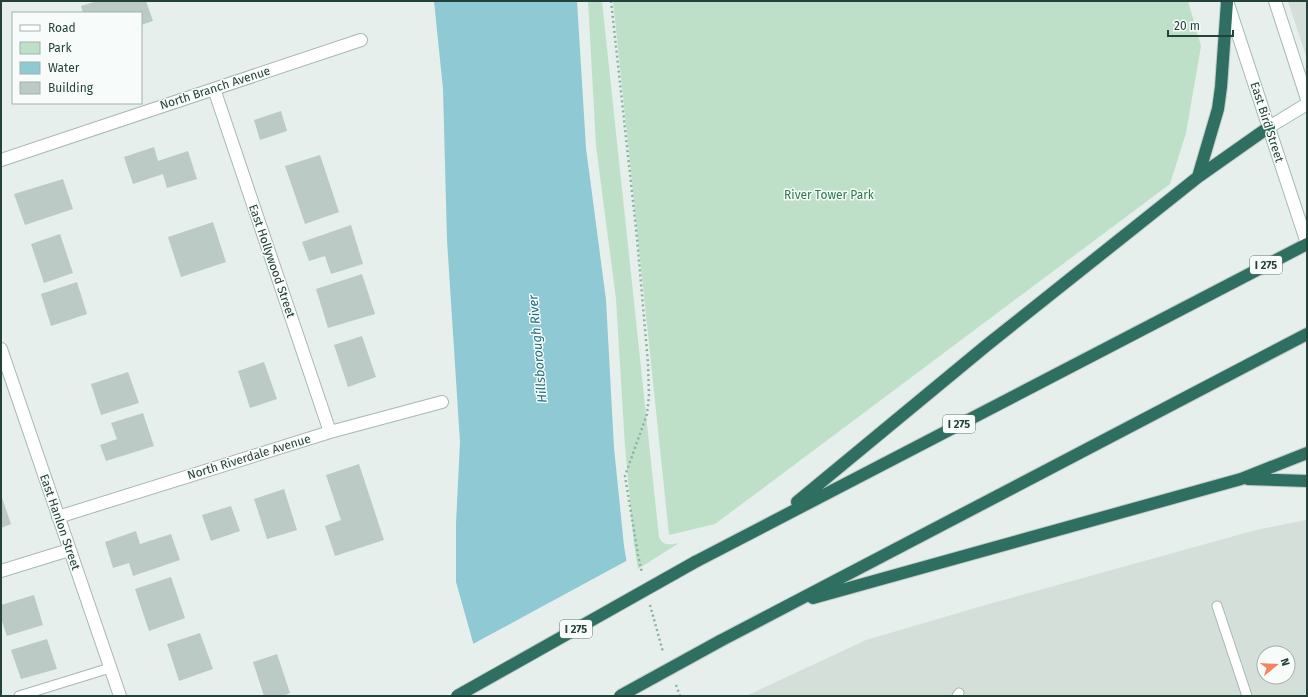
<svg xmlns="http://www.w3.org/2000/svg" width="1308" height="697" font-family="'Fira Sans',sans-serif">
<style>
.built{fill:#d4dfda;fill-rule:evenodd}
.green{fill:#bfe0c8}
.water{fill:#8ec9d4}
.pier{fill:#e6efeb}
.building{fill:#bbcac4}
.lines{fill:none;stroke-linecap:round;stroke-linejoin:round}
.lane-casing{stroke:#a8b8b2;stroke-width:11}
.street-casing{stroke:#a8b8b2;stroke-width:14}
.secondary-casing{stroke:#a4bbb3;stroke-width:14}
.highway-casing{stroke:#c2cac8;stroke-width:14}
.path{stroke:#86b3a5;stroke-width:2.5;stroke-dasharray:2 3;stroke-linecap:butt}
.lane{stroke:#fff;stroke-width:9}
.street{stroke:#fff;stroke-width:12}
.secondary{stroke:#fff;stroke-width:12}
.highway{stroke:#2f6f62;stroke-width:12}
.highway-bridge-casing{stroke:#c2cac8;stroke-width:14;stroke-linecap:butt}
.highway-bridge{stroke:#2f6f62;stroke-width:12}
.labels{text-anchor:middle;stroke-width:3;stroke-linejoin:round;paint-order:stroke}
.shield{fill:#f7fbf9;stroke:#637a73;stroke-width:1}
.shield-label{font-size:11px;font-weight:bold;fill:#24423a}
.street-label{font-size:12px;fill:#24423a;stroke:#f7fbf9}
.park-label{font-size:12px;fill:#2d7a4b;stroke:#f7fbf9}
.water-label{font-size:13px;font-style:italic;fill:#1c6f80;stroke:#f7fbf9}
</style>
<rect width="100%" height="100%" fill="#e6efeb"/>
<!-- built -->
<path class="built" d="M1288 1H1307V59Z
M1306 520 1307 696H746L866 640 982 606 1256 530ZM1264 653H1288V677H1264Z"/>
<!-- green -->
<path class="green" d="M588 1H602L659 537C663 546 669 545 679 543L638 569 634 544 625 447 616 299 596 146Z
M613 1H1188L1201 46 1186 133 1170 184 715 524 669 535Z"/>
<!-- water -->
<path class="water" d="M434 1H577L586 148 606 300 614 448 624 546 639 634 488 696 456 582V524L460 442 447 240 443 89Z"/>
<!-- pier -->
<path class="pier" d="M628 560 641 634 659 696H486L471 645Z"/>
<!-- building -->
<path class="building" d="M97 1H146L153 21 141 25V13H83L81 6Z
M281 111 287 131 260 140 254 120Z
M154 147 158 161 188 151 197 179 167 188 163 174 133 184 124 157Z
M320 155 339 212 305 224 285 166Z
M63 179 73 209 25 225 14 194Z
M213 222 226 262 181 277 168 237Z
M351 225 363 264 331 274 325 256 309 261 302 242Z
M60 234 73 273 44 283 31 244Z
M362 274 375 314 328 328 316 289Z
M77 282 87 314 51 326 41 294Z
M362 336 376 377 348 387 334 345Z
M264 362 277 399 250 408 238 371Z
M128 372 139 403 101 415 91 384Z
M143 413 154 446 106 461 100 445 117 439 111 423Z
M359 464 384 540 335 556 325 526 341 520 326 475Z
M284 489 297 530 267 539 254 499Z
M1 495 11 524 1 528Z
M231 506 240 531 211 541 202 515Z
M136 531 140 544 171 534 180 560 133 576 129 563 113 568 105 542Z
M171 577 185 618 149 631 135 589Z
M34 595 43 625 7 636 1 618V605Z
M200 633 213 669 179 681 167 644Z
M47 639 57 669 21 679 11 650Z
M277 654 290 693 283 696H264L253 662Z"/>
<g class="lines">
<!-- lane casing -->
<g class="lane-casing">
<path id="lane" d="M1217 606 1247 696
M19 696 110 668
M957 696 959 693"/>
</g>
<!-- street casing -->
<g class="street-casing">
<path id="street" d="M214 89 330 432
M1 160 361 40
M1 349 120 696
M58 517 330 432 442 402
M1 571 69 550"/>
</g>
<!-- secondary casing -->
<g class="secondary-casing">
<path id="secondary" d="M1227 1 1307 243
M1275 1 1307 99
M1269 127 1307 104"/>
</g>
<!-- highway casing -->
<g class="highway-casing">
<path id="highway" d="M1198 177 1218 109 1221 87 1227 2
M1248 479 1307 481
M797 502 987 345 1198 177 1269 127
M695 562 1307 244
M813 598 1241 479 1307 453
M720 641 1307 334"/>
</g>
<!-- path -->
<path class="path" d="M611 1 637 238 648 363 649 396 647 414 625 476 638 555 642 573
M650 605 663 652
M676 685 680 696"/>
<!-- lane -->
<use href="#lane" class="lane"/>
<!-- street -->
<use href="#street" class="street"/>
<!-- secondary -->
<use href="#secondary" class="secondary"/>
<!-- highway -->
<use href="#highway" class="highway"/>
<!-- highway-bridge casing -->
<g class="highway-bridge-casing">
<path id="highway-bridge" d="M457 696 695 562
M620 696 720 641"/>
</g>
<!-- highway-bridge -->
<use href="#highway-bridge" class="highway-bridge"/>
</g>
<g class="labels">
<!-- shield labels -->
<g class="shield">
<rect x="1250" y="256" width="32" height="18" rx="3"/>
<rect x="943" y="415" width="32" height="18" rx="3"/>
<rect x="560" y="620" width="32" height="18" rx="3"/>
</g>
<g class="shield-label">
<text x="1266" y="269">I 275</text>
<text x="959" y="428">I 275</text>
<text x="576" y="633">I 275</text>
</g>
<!-- street labels -->
<g class="street-label">
<text transform="translate(215 88) rotate(-18)" y="4">North Branch Avenue</text>
<text transform="translate(1267 122) rotate(72)" y="4">East Bird Street</text>
<text transform="translate(272 261) rotate(71)" y="4">East Hollywood Street</text>
<text transform="translate(249 457) rotate(-17)" y="4">North Riverdale Avenue</text>
<text transform="translate(60 522) rotate(71)" y="4">East Hanlon Street</text>
</g>
<!-- park labels -->
<g class="park-label">
<text x="829" y="199">River Tower Park</text>
</g>
<!-- water labels -->
<g class="water-label">
<text transform="translate(537 349) rotate(-95)" y="5">Hillsborough River</text>
</g>
</g>
<!-- border -->
<rect width="1308" height="697" fill="none" stroke="#24423a" stroke-width="4"/>
<!-- legend -->
<rect x="12" y="12" width="130" height="92" fill="#f7fbf9" stroke="#a3b1ad"/>
<rect x="20" y="25" width="20" height="6" fill="#ffffff" stroke="#a3b1ad"/>
<text x="48" y="32" font-size="12" fill="#24423a">Road</text>
<rect x="20" y="42" width="20" height="12" fill="#bfe0c8" stroke="#a3b1ad"/>
<text x="48" y="52" font-size="12" fill="#24423a">Park</text>
<rect x="20" y="62" width="20" height="12" fill="#8ec9d4" stroke="#a3b1ad"/>
<text x="48" y="72" font-size="12" fill="#24423a">Water</text>
<rect x="20" y="82" width="20" height="12" fill="#bbcac4" stroke="#a3b1ad"/>
<text x="48" y="92" font-size="12" fill="#24423a">Building</text>
<!-- north arrow -->
<g transform="translate(1276 665) rotate(72)"><circle r="19" fill="#f7fbf9" stroke="#a3b1ad"/>
<path d="M0-3L7 15L0 10L-7 15Z" fill="#f4845f"/>
<text y="-6" font-size="11" font-weight="bold" text-anchor="middle" fill="#24423a">N</text>
</g>
<!-- scale -->
<path d="M1168 30v6h65v-6" fill="none" stroke="#24423a" stroke-width="2"/>
<text x="1174" y="30" font-size="12" fill="#24423a" stroke="#f7fbf9" stroke-width="3" paint-order="stroke">20 m</text>
</svg>
